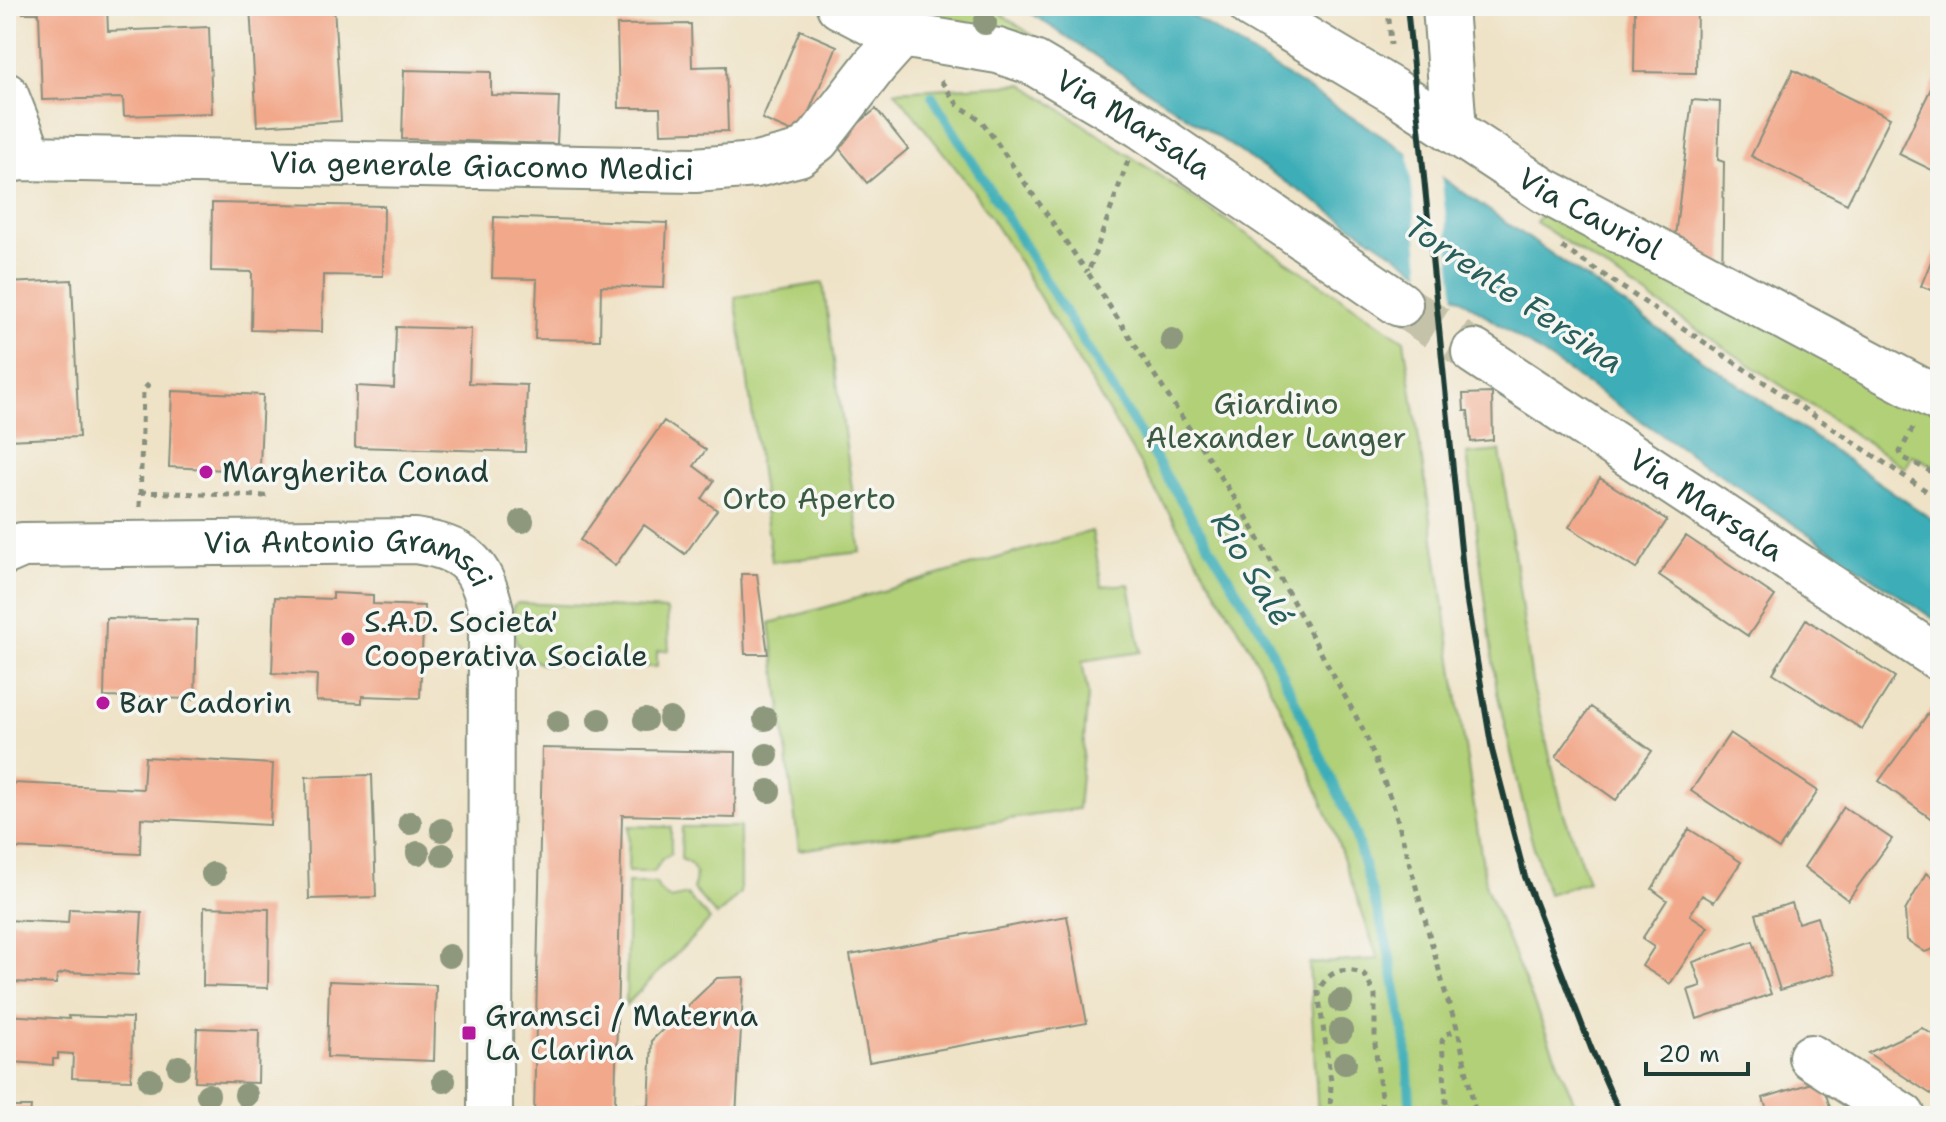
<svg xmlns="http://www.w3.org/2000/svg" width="1946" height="1122" font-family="'Shantell Sans',sans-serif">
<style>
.green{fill:#b1d077;stroke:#688656;stroke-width:2}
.water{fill:#3eaeb7;stroke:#2e7676;stroke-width:2}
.pier{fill:#efe3c7}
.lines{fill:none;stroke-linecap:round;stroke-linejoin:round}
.stream{stroke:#3eaeb7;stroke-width:10}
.building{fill:#f2a88a}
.minor-tunnel{stroke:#c5c2aa;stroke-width:44;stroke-dasharray:44 22;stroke-linecap:butt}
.minor-casing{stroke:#87907e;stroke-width:48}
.path{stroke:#87907e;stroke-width:5;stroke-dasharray:6 6;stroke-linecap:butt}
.minor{stroke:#fff;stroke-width:44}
.rail{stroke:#1f3d34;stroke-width:6}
.tree{fill:#8d987d}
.poi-dot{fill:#b5179e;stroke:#f6f6f2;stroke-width:3}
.labels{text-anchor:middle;stroke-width:7;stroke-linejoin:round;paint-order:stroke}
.street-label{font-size:30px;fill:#1f3d34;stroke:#f6f6f2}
.park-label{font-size:30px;fill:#3c5a41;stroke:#f6f6f2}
.poi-label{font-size:30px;fill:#1f3d34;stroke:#f6f6f2;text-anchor:start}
.water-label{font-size:32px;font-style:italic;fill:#285f5b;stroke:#f6f6f2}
</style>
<rect width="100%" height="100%" fill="#f6f6f2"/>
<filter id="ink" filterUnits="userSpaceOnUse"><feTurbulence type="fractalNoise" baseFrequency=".0125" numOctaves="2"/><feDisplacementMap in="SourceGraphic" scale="16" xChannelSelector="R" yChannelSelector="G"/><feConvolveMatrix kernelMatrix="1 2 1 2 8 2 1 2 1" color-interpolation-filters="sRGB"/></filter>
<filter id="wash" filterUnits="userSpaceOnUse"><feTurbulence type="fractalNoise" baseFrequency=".006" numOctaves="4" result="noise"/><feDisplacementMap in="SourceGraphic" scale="32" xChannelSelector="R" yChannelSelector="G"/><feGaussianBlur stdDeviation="1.8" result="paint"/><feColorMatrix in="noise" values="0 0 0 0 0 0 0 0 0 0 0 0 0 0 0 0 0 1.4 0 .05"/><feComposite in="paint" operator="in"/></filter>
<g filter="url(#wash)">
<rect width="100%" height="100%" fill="#efe3c7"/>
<!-- green -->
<path class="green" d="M872 6H989L1054 50Z
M1023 84 1404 340 1486 887 1580 1116H1318L1309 964 1378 959 1335 834 1300 747 1249 646 1014 254 972 189 895 91Z
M1544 211 1940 414V466L1937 468 1912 455 1905 468 1536 222Z
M823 283 861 552 772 562 746 367 735 297Z
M1500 451 1532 682 1563 811 1588 881 1548 894 1530 834 1497 692 1467 454Z
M1092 531 1102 586 1129 584 1141 652 1082 661 1088 694 1078 809 799 850 770 623Z
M518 603 667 610 669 650 657 651V667L541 664C512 650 513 636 513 606Z
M629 826 671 827V854L662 859 654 872H628Z
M682 827H740V893L717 916 693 889C699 875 695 864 681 859Z
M628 883H656L659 890 670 899 687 895 710 920 626 1005Z"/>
<!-- water -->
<path class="water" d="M1020 6H1177L1391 142 1940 525V623L1405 261Z"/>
<!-- pier -->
<path class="pier" d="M1408 149 1441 174 1455 300 1421 277Z"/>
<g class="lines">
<!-- stream -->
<path class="stream" d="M932 96 1264 635 1352 823 1388 948 1406 1043 1411 1116"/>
</g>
<g id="blocks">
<!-- building -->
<path class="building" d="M22 6H107L108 31 209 27 212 113 124 116 123 98 42 100 39 13H23Z
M250 6H334L341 121 257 126Z
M1635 6H1697L1696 73 1634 72Z
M691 24 692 67 726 66 728 131 661 133 660 108H619L617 25Z
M800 30 837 46 799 135 762 119Z
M404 70 491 72V95L559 97 557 144 402 139Z
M1793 70 1890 118 1847 204 1751 156Z
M1938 74 1940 76V174L1899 154Z
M1692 100 1720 102 1718 160 1724 162 1722 280 1674 244Z
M876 109 908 149 867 183 835 143Z
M212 203 384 206 383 276 323 275 322 332 251 330 252 272 211 271Z
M494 217 667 223 664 288 601 286 600 340 535 339 537 279 492 278Z
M1940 239V294L1921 286Z
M72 280 79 437 6 440V283Z
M396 327 471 329 469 383 527 385 525 452 355 447 356 386 394 388Z
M172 391 263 395 260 466 245 471 169 467Z
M1492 393 1493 440 1471 442 1468 411H1464L1463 394Z
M664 421 706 450 694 466 714 481 702 499 717 510 685 554 644 525 615 566 580 540Z
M1600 478 1667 520 1636 569 1569 527Z
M1686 536 1775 596 1748 636 1659 575Z
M741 574H757L768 654H745Z
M333 593 373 595V604L424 606 420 698 362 696V703L316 701 317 675 272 673 275 597 333 599Z
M106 618 197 620 195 699 104 697Z
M1806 619 1895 677 1862 729 1773 673Z
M1935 704 1940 708V825L1879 781Z
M1591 707 1652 751 1616 800 1556 757Z
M1730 733 1818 791 1779 849 1691 791Z
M542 748 736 752 735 818 622 815 615 1105 649 1106 652 1040 717 978 744 977 736 1116H534Z
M145 757 273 764 270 825 141 818 140 854 10 848 13 783 143 789Z
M372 775 376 897 309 899 306 777Z
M1844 807 1892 839 1848 900 1804 867Z
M1689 829 1741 862 1714 902 1702 895 1690 915 1708 927 1670 984 1642 966 1654 947 1642 939 1667 900 1652 889Z
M1926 873 1940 882V947L1925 952 1907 940 1905 911Z
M1792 903 1798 923 1817 917 1835 973 1780 990 1756 914Z
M204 907 269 909 268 988 203 986Z
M69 909 142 912 138 975 66 972 57 975 56 984 14 982 12 976 6 975V920L68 923Z
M1067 916 1087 1023 869 1062 850 955Z
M1753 941 1771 994 1697 1019 1688 990 1701 986 1693 962Z
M329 981 436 985 434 1061 327 1057Z
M6 1015 69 1019 68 1016 132 1018 131 1080 72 1078 73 1054 58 1053V1059H53V1065L13 1062V1056H7L6 1050Z
M197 1028 259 1030 258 1083 195 1081Z
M1922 1028 1940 1039V1100L1868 1053Z
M1821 1080 1833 1116H1769L1763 1098Z
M6 1107H31L30 1116H6Z"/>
</g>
</g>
<g filter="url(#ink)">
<use href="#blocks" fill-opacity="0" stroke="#87907e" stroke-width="2"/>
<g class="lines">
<!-- minor-tunnel -->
<path class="minor-tunnel" d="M1400 304 1474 352"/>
<!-- minor casing -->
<g class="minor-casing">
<g id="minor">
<path id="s1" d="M839 6 879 27 902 35 998 51 1034 63 1141 126 1400 304"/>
<path id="s2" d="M1251 6 1395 92 1545 191 1940 400"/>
<path d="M1445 6 1454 130"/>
<path d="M6 95 31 158"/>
<path id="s3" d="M6 161 21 158 695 170 756 165 799 154 817 140 876 64 902 35"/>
<path id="s4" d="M1474 352 1940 659"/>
<path id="s5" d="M6 552 22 545 415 541C463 548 480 562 491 610L490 1116"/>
<path d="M1811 1057 1903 1116"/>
</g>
</g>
<!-- path -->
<path class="path" d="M1388 6 1391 45
M1740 6V13
M941 81 958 105 981 120 1087 272
M1128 161 1088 273 1245 514 1365 733 1394 807 1447 999 1458 1030 1476 1116
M1562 247 1940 500
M1913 428 1900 452 1902 457 1940 476
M140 492 264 496V504
M140 507 143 390 152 381
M1330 1116 1331 1081 1318 992C1327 971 1344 966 1364 974L1375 995V1044L1383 1116
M1447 1116 1442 1041 1446 1034 1458 1030"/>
<!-- minor -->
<use href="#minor" class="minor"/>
<!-- rail -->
<path class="rail" d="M1407 6 1465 590 1492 750 1525 877 1591 1048 1621 1116"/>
</g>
<!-- trees -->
<g class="tree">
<circle cx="985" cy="23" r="12"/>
<circle cx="1172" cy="340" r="12"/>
<circle cx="522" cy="521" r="12"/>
<circle cx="670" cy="719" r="12"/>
<circle cx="765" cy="719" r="12"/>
<circle cx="599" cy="720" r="12"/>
<circle cx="645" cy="720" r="12"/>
<circle cx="558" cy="722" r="12"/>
<circle cx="767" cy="755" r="12"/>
<circle cx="769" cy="791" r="12"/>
<circle cx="410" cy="823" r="12"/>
<circle cx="442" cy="830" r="12"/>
<circle cx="418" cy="853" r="12"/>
<circle cx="443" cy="855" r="12"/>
<circle cx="213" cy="874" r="12"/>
<circle cx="449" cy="956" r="12"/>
<circle cx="1341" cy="1001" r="12"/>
<circle cx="1341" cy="1031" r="12"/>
<circle cx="1345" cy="1063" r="12"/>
<circle cx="179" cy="1067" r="12"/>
<circle cx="150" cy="1080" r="12"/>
<circle cx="444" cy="1081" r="12"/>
<circle cx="208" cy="1095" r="12"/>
<circle cx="246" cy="1095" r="12"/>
</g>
</g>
<!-- markers -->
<g class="poi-dot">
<circle cx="206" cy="472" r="8"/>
<circle cx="348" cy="639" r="8"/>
<circle cx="103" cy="703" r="8"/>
<rect x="461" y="1025" width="16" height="16" rx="4"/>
</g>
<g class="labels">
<!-- street labels -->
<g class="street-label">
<text dy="10" stroke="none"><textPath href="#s1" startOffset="322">Via Marsala</textPath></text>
<text dy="10" stroke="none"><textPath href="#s3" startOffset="476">Via generale Giacomo Medici</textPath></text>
<text dy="10" stroke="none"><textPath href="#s2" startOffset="398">Via Cauriol</textPath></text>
<text dy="10" stroke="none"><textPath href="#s4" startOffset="278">Via Marsala</textPath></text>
<text dy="10" stroke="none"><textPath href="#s5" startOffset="348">Via Antonio Gramsci</textPath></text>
</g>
<!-- park labels -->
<g class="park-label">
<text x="1276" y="414">Giardino<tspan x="1276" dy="34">Alexander Langer</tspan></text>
<text x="809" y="509">Orto Aperto</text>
</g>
<!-- poi labels -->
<g class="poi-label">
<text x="222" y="482">Margherita Conad</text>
<text x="364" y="632">S.A.D. Societa'<tspan x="364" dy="34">Cooperativa Sociale</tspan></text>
<text x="119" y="713">Bar Cadorin</text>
<text x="485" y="1026">Gramsci / Materna<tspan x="485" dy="34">La Clarina</tspan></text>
</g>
<!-- water labels -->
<g class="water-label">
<text transform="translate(1514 294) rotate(34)" y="11">Torrente Fersina</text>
<text transform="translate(1252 569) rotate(59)" y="11">Rio Salé</text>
</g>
</g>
<!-- margin -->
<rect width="1946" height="1122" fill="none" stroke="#f6f6f2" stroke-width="32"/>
<!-- scale -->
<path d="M1646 1062v12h102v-12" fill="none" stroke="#1f3d34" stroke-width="4"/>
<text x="1658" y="1062" font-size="24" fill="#1f3d34" stroke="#f6f6f2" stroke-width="6" paint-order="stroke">20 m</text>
</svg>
